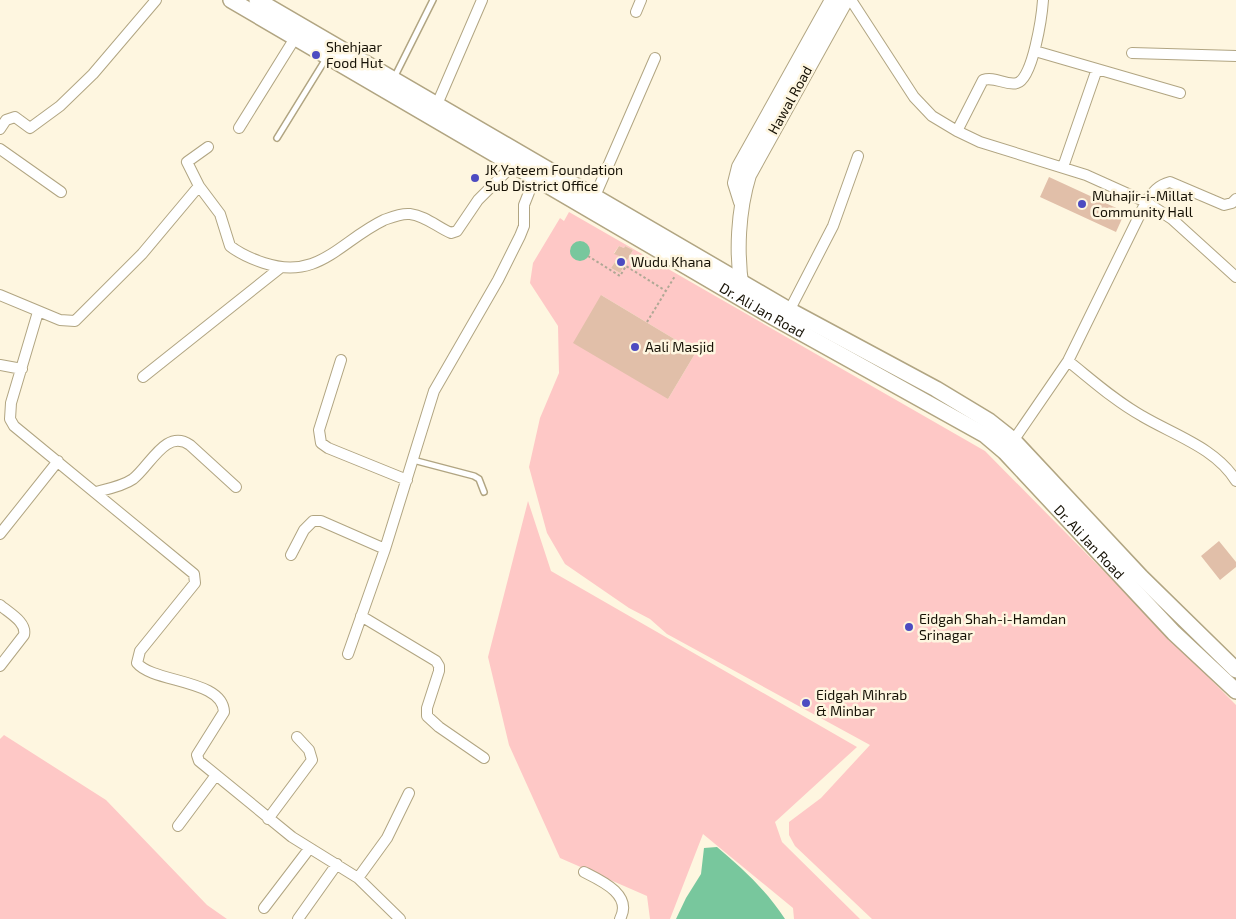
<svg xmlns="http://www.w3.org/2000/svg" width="1236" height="919" font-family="'Exo 2',sans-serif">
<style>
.green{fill:#fec8c6;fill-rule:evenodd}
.water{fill:#78c79d}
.building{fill:#e1bfa9}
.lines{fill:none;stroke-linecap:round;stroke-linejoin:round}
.service-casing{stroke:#b1a582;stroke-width:8}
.minor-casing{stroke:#b1a582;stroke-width:12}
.secondary-casing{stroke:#b1a582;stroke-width:16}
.primary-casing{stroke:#b1a582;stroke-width:18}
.path{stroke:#afa895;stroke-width:2;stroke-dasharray:2.5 2.5;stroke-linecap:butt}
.service{stroke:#fff;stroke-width:5}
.minor{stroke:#fff;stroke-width:10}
.secondary{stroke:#fff;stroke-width:14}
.primary{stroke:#fff;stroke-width:15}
.poi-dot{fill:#4d4bc1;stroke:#fef6e0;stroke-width:2}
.labels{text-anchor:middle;stroke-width:5;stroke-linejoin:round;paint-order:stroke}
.poi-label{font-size:14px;fill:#171206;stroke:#fef6e0;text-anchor:start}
.street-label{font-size:14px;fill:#171206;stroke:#fef6e0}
</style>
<rect width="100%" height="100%" fill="#fef6e0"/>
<!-- green -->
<path class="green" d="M569 212 985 451 1236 705V919H872L795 846 789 835V822L821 798 870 745 667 634 650 619 629 608 565 564 547 533 529 467 540 418 559 373 558 326 530 283 533 263 560 218 564 221ZM619 246 624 248 625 246 633 250 620 273 611 268 619 256 614 253ZM601 295 696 352 668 399Z
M528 501 551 571 857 747 775 822 782 842 860 919H794L793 908 703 834 670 919H650L647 896 560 858 509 745 488 657Z
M4 735 106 800 207 905 227 919H0V739Z"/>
<!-- water -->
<path class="water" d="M570 251a10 10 0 1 1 20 0a10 10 0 1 1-20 0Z
M717 847C742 868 767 891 785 919H676L686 898 701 874 704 848Z"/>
<!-- building -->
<path class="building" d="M1049 177 1125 212 1116 232 1040 197Z
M619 246 624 248 625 246 633 250 620 273 611 268 619 256 614 254Z
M601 295 696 352 668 399 573 343Z
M1219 541 1236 562V567L1220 580 1201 556Z"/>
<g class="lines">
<!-- service casing -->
<g class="service-casing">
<path id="service" d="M394 78 433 0
M277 138 327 57
M413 460 474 476 479 479 484 492"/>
</g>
<!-- minor casing -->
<g class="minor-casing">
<path id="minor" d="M851 0 914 97 932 116 957 131 980 142 1086 175 1146 202 1172 219 1236 277
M636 12 641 0
M1035 51 1180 93
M1132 53 1236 56
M435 109 482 0
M239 128 295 38
M0 129 6 120 15 117 30 128 60 106 93 74 156 0
M957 131 983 80C995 76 1006 86 1017 83 1033 79 1042 15 1043 0
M0 149 61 192
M1063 167 1097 69
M199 186 220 214 230 246C240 254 252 259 264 263 319 281 340 241 384 220 392 217 401 213 410 214 426 216 437 227 451 233L457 231 478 200 513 165
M595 196 655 58
M0 295 60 320 75 321 142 254 199 186 187 162 208 147
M38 312 11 403 10 419 14 426 194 574 195 583 140 651 137 663C153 683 223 679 224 712L197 755 199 761 292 837 358 878 400 919
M787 315 833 226 858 156
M341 360 319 430 321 443 328 448 407 480
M1068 361C1092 380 1115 401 1142 416 1174 435 1216 448 1236 481
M0 365 22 369
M143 377 280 268
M1011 444 1068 361 1146 202C1153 192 1158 185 1170 182L1224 205 1232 203 1236 199
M96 492C108 489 123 486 133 479 150 466 166 428 190 445L236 487
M0 534 58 461
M291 555 304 530 313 521H321L385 549
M0 605C9 613 27 622 24 635L0 666
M361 616 436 661 439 666V671L427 708V716L439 727 484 758
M348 654 385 549 434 391 498 280 520 236 524 226V205L535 177
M268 819 312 760 309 750 297 737
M178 826 216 775
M584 872C602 881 633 895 620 919
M358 878 387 838 409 793
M264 908 309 849
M298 919 337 864"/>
</g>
<!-- secondary casing -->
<g class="secondary-casing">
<path id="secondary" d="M741 202 735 183 739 167 832 0
M742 290C736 253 738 211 749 175L846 0"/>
</g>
<!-- primary casing -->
<g class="primary-casing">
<g id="primary">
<path id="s1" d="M231 0 773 317 985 435 1005 452 1174 633 1236 691"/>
<path d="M257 0 789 310 936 389 989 421 1013 440 1141 577 1236 670"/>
</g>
</g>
<!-- path -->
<path class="path" d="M588 256 620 276 626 266 666 291
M647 322 675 276"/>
<!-- service -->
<use href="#service" class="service"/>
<!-- minor -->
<use href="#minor" class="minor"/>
<!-- secondary -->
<use href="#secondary" class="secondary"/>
<!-- primary -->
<use href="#primary" class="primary"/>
</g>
<!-- markers -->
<g class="poi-dot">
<circle cx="316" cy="55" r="5"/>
<circle cx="475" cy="178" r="5"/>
<circle cx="1082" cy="204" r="5"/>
<circle cx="621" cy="262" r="5"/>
<circle cx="635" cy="347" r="5"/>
<circle cx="909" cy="627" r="5"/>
<circle cx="806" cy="703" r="5"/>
</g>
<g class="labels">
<!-- poi labels -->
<g class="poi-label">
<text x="326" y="52">Shehjaar<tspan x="326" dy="16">Food Hut</tspan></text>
<text x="485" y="175">JK Yateem Foundation<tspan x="485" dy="16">Sub District Office</tspan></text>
<text x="1092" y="201">Muhajir-i-Millat<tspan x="1092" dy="16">Community Hall</tspan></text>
<text x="631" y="267">Wudu Khana</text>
<text x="645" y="352">Aali Masjid</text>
<text x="919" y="624">Eidgah Shah-i-Hamdan<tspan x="919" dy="16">Srinagar</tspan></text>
<text x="816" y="700">Eidgah Mihrab<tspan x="816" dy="16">&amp; Minbar</tspan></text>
</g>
<!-- street labels -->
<g class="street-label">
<text transform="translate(790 100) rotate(-61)" y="5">Hawal Road</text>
<text dy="5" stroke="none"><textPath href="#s1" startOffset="615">Dr. Ali Jan Road</textPath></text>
<text dy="5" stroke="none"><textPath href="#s1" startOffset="1020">Dr. Ali Jan Road</textPath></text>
</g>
</g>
</svg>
